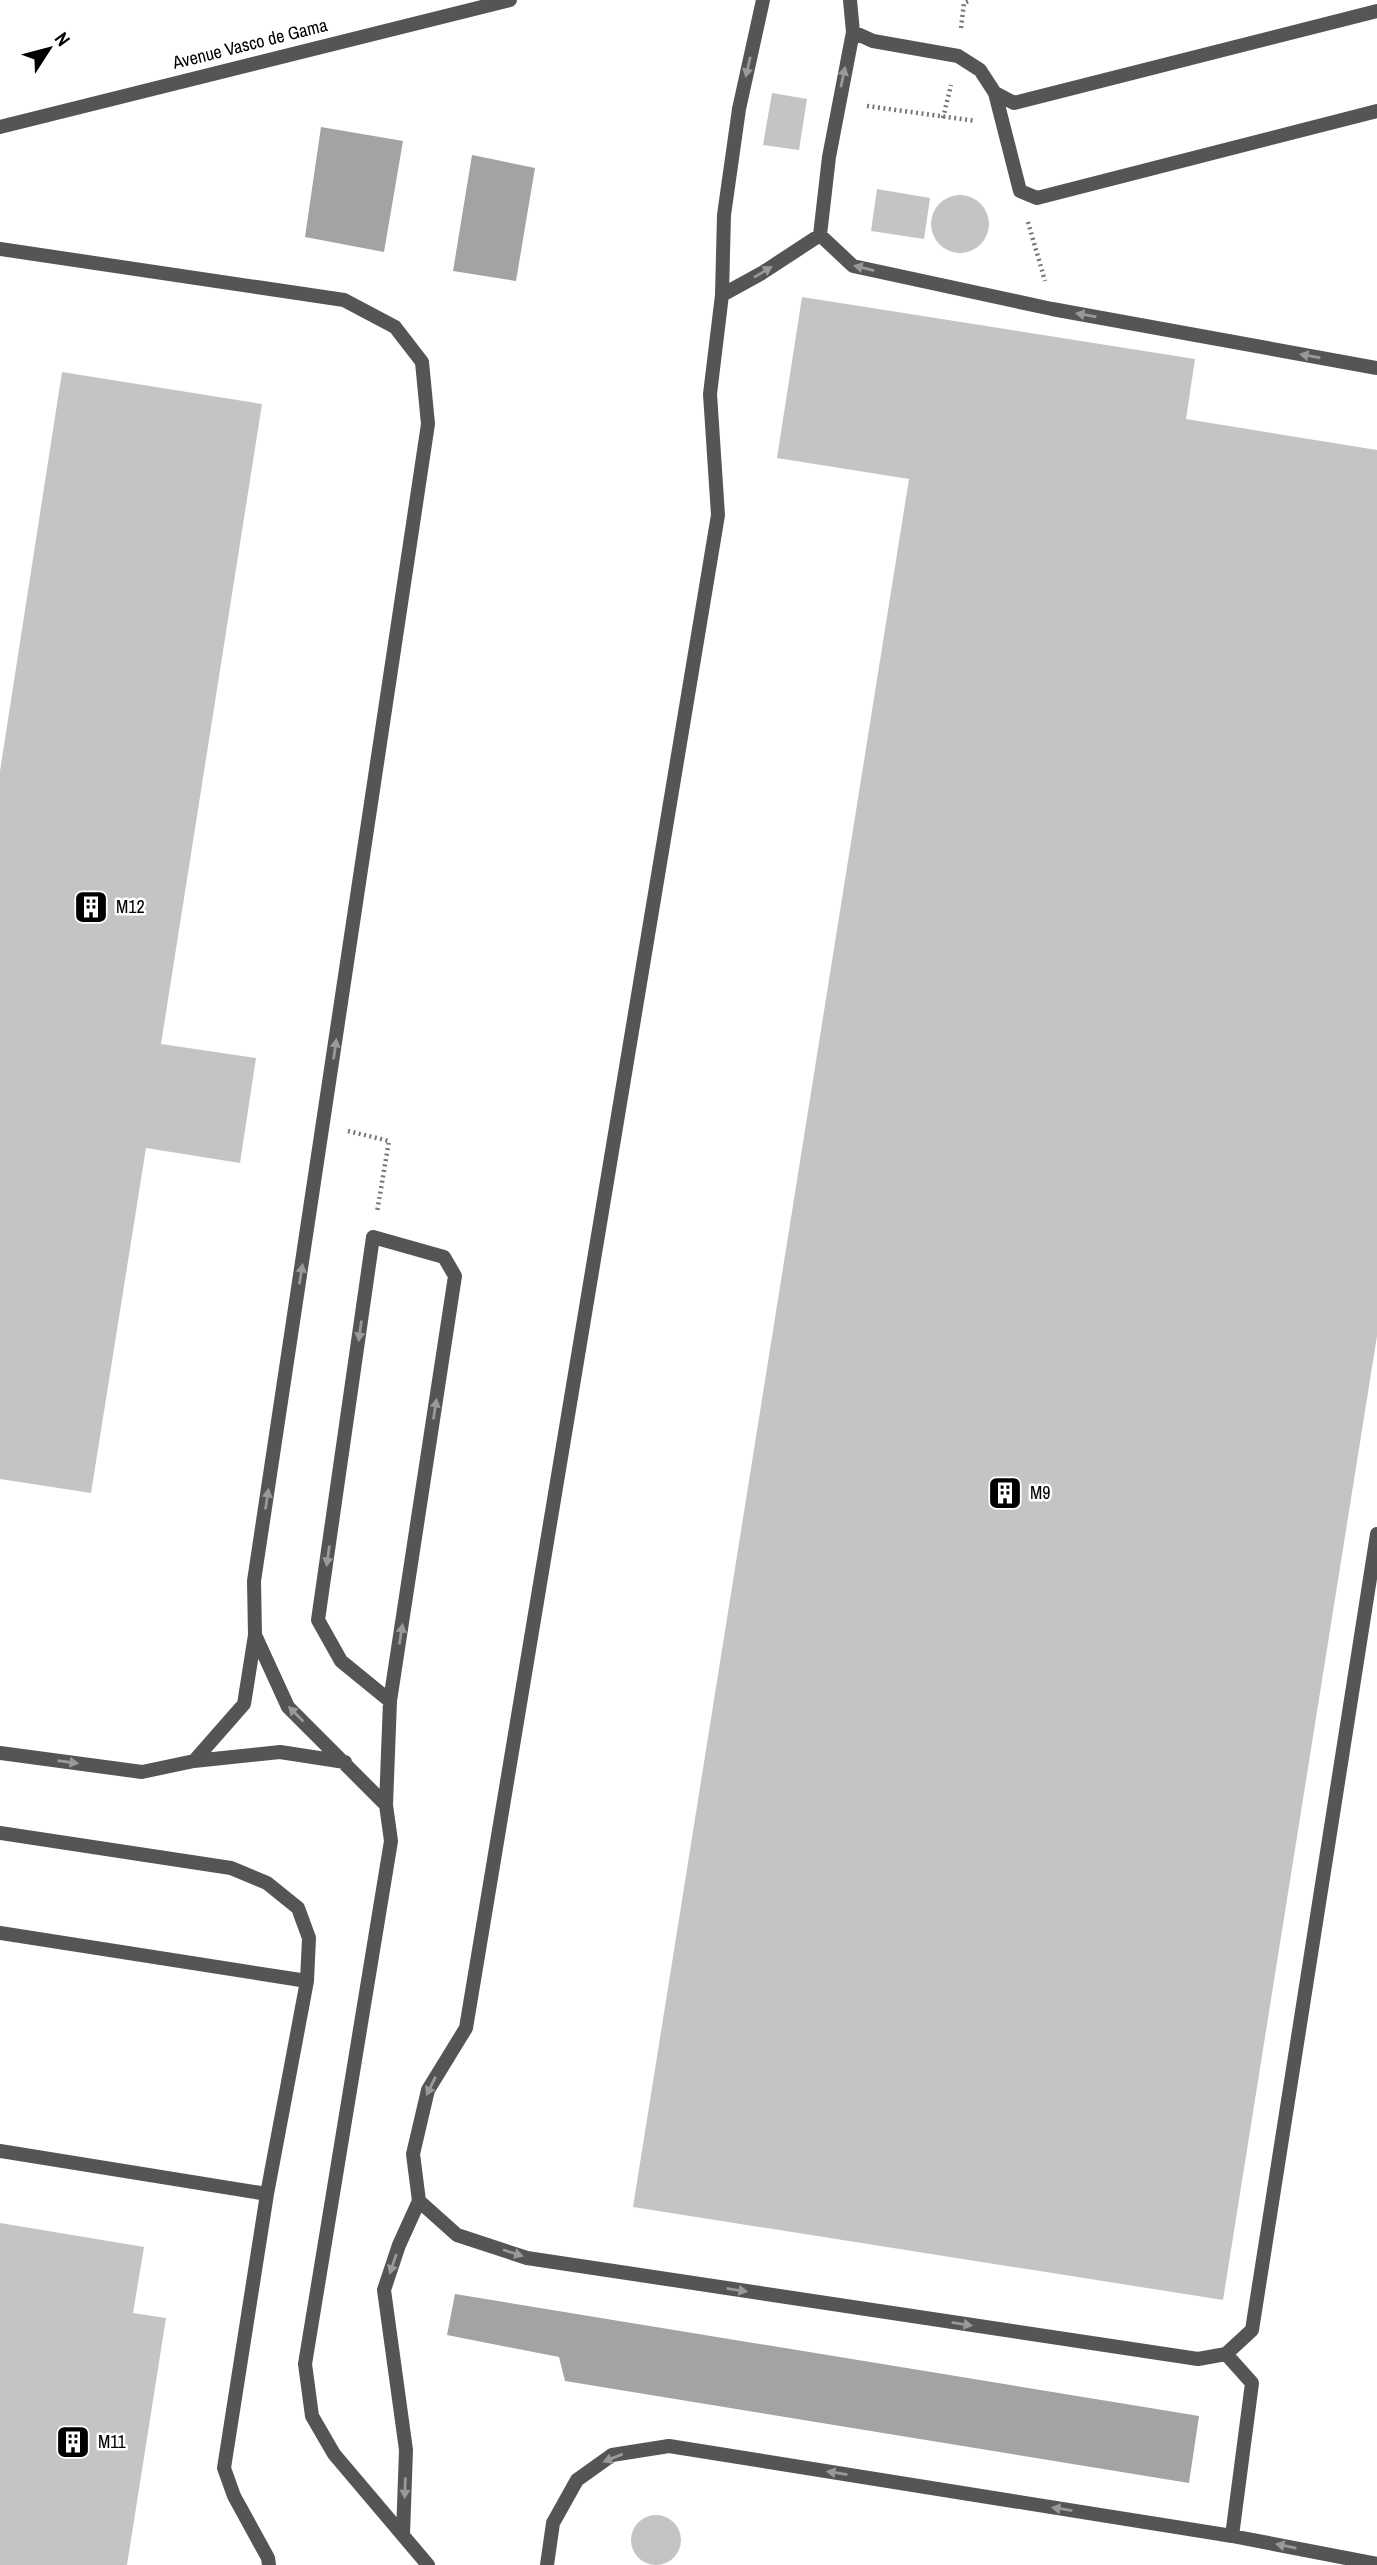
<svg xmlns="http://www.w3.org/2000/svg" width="1377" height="2565" font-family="'Archivo Narrow',sans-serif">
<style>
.water{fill:#a3a3a3}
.building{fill:#c4c4c4}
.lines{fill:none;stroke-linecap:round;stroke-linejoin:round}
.path{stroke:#777;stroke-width:4.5;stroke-dasharray:2 3.5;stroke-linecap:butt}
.service{stroke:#555;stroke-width:14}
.minor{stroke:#555;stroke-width:14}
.oneway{fill:#999}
.labels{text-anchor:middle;stroke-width:5;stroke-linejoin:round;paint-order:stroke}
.street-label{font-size:18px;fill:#000;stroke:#fff}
.poi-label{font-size:18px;fill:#000;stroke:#fff;text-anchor:start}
</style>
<rect width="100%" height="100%" fill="#fff"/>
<!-- water -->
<path class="water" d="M321 127 403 141 384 252 305 237Z
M472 155 535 168 516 281 453 271Z
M455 2294 1199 2416 1189 2483 565 2381 559 2357 447 2335Z"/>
<!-- building -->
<path class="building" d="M772 93 807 99 799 150 763 145Z
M877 189 930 198 924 239 871 231Z
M931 224a29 29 0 1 1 58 0a29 29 0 1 1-58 0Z
M802 297 1195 359 1186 419 1377 450V1336L1223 2300 633 2207 909 479 777 458Z
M62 372 262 404 161 1044 256 1058 240 1163 146 1148 91 1493 0 1479V771Z
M0 2223 144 2247 133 2313 166 2318 127 2565H0Z
M631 2540a25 25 0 1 1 50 0a25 25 0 1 1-50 0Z"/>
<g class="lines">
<!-- path -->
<path class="path" d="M961 28 964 3 971 0
M867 106 976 121
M943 118 951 85
M1028 222 1045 281
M348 1131 389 1141 377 1212"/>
<!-- service -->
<path class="service" d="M763 0 739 109 724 215 722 295 762 273 820 235 829 157 853 32 850 0
M853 32 873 41 958 56 980 70 995 93 1020 191 1037 198 1377 111
M995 93 1014 103 1377 11
M820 235 853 266 1052 309 1377 368
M0 249 344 300 395 327 422 362 428 424 254 1581 255 1635 288 1707 386 1805 391 1841 305 2364 312 2416 334 2454 428 2565
M722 295 710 394 718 515 466 2028 428 2090 413 2154 419 2201 457 2235 527 2258 1198 2359 1226 2354 1252 2330 1377 1534
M0 1753 142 1772 194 1761 280 1752 345 1762
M194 1761 244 1704 255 1635
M386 1805 390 1701 455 1276 444 1257 373 1237 318 1620 341 1661 390 1701
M0 1833 231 1868 267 1883 298 1908 309 1938 307 1981 267 2194 224 2468 234 2496 268 2558 269 2565
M0 1933 307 1981
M0 2151 267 2194
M1226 2354 1252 2383 1232 2536
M403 2534 406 2450 384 2290 399 2245 419 2201
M547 2565 553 2523 577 2480 612 2455 669 2446 1232 2536 1377 2564"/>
<!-- minor -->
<path class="minor" d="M0 127 510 0"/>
</g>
<!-- one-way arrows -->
<defs><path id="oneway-solid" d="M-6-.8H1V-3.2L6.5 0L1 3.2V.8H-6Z" transform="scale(1.75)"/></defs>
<g class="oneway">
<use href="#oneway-solid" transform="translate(748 67) rotate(103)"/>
<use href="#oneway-solid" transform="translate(843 77) rotate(-78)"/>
<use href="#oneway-solid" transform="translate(864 268) rotate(-166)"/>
<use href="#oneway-solid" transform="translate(763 272) rotate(-31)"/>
<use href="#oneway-solid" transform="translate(1086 315) rotate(-170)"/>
<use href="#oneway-solid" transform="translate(1310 356) rotate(-170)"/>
<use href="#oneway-solid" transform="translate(335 1049) rotate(-82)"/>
<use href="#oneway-solid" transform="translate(301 1274) rotate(-81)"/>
<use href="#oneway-solid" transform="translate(360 1331) rotate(98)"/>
<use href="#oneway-solid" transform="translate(435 1409) rotate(-81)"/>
<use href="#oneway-solid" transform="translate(267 1499) rotate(-81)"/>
<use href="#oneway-solid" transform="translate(328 1556) rotate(98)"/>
<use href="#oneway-solid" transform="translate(401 1634) rotate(-81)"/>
<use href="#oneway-solid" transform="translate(296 1714) rotate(-135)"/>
<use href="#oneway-solid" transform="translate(68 1762) rotate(8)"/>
<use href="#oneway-solid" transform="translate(431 2086) rotate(116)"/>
<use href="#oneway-solid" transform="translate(513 2253) rotate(18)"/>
<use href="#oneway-solid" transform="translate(393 2264) rotate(109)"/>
<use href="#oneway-solid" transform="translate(737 2290) rotate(9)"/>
<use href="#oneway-solid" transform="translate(962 2324) rotate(9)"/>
<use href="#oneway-solid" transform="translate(613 2458) rotate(158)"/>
<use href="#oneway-solid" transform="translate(837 2473) rotate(-171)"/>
<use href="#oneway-solid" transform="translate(405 2488) rotate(92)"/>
<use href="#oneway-solid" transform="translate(1062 2509) rotate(-171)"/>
<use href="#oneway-solid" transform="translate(1286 2546) rotate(-169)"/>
</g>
<!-- icons -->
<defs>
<g id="building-square" transform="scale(1.75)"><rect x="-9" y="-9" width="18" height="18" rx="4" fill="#000" stroke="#fff"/><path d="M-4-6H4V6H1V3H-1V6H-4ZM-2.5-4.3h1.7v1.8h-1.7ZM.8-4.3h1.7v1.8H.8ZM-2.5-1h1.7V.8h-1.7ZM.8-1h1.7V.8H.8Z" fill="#fff"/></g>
</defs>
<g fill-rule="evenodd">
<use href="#building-square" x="91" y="907"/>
<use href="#building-square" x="1005" y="1493"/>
<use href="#building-square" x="73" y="2442"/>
</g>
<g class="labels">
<!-- street labels -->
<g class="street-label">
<text transform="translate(250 44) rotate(-14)" y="6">Avenue Vasco de Gama</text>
</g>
<!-- poi labels -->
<g class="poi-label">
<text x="116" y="913">M12</text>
<text x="1030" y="1499">M9</text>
<text x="98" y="2448">M11</text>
</g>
</g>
<!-- north arrow -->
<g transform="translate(49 49) rotate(54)" stroke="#ffffff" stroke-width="5" paint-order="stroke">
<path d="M0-5L12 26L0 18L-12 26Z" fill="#000000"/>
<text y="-10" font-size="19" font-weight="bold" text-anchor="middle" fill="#000000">N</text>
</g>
</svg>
